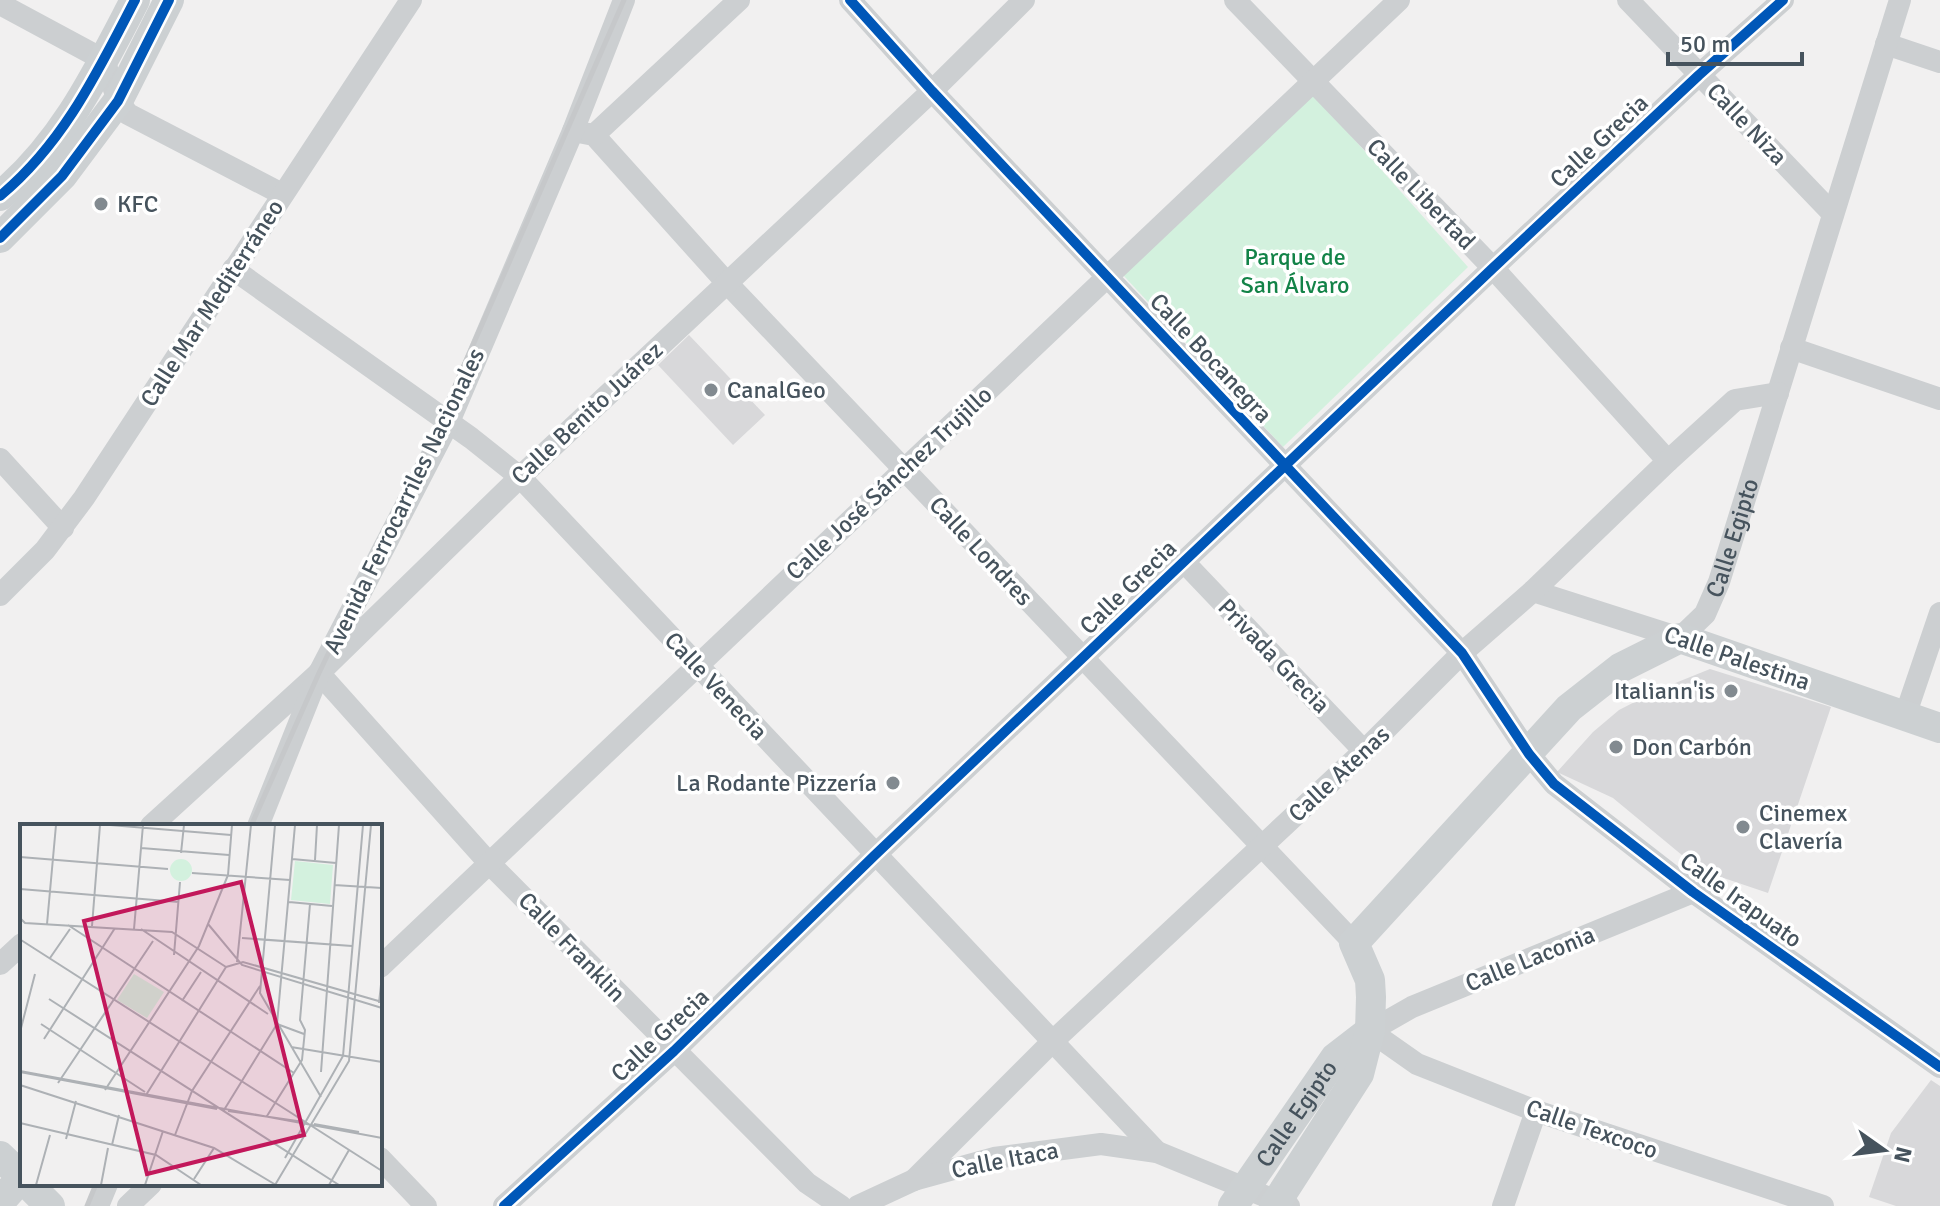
<svg xmlns="http://www.w3.org/2000/svg" width="1940" height="1206" font-family="Signika,sans-serif">
<style>
.green{fill:#d3f1de}
.building{fill:#d8d8da}
.lines{fill:none;stroke-linecap:round;stroke-linejoin:round}
.street{stroke:#cccfd1;stroke-width:22}
.secondary{stroke:#ccd0d2;stroke-width:30}
.rail{stroke:#c6c8ca;stroke-width:5}
.cycleway-casing{stroke:#fff;stroke-width:15}
.cycleway{stroke:#0057b8;stroke-width:10}
.poi-dot{fill:#828a90;stroke:#fff;stroke-width:3}
.labels{text-anchor:middle;stroke-width:7;stroke-linejoin:round;paint-order:stroke}
.street-label{font-size:24px;fill:#46535d;stroke:#fff}
.poi-label{font-size:24px;fill:#46535d;stroke:#fff;text-anchor:start}
.park-label{font-size:24px;fill:#138348;stroke:#fff}
.inset-road{fill:none;stroke:#adb1b5;stroke-width:2}
.view{fill:#c2185b;fill-opacity:0.15;stroke:#c2185b;stroke-width:4}
.inset-edge{fill:none;stroke:#46535d;stroke-width:4}
</style>
<rect width="100%" height="100%" fill="#f1f0f0"/>
<!-- green -->
<path class="green" d="M1312 92 1468 267 1283 447 1123 275Z"/>
<!-- building -->
<path class="building" d="M689 335 765 415 733 445 658 365Z
M1710 669 1831 707 1768 893 1700 870 1613 798 1557 772 1593 732 1619 710 1658 690Z
M1931 1080 1940 1086V1206H1896L1869 1197 1891 1133Z"/>
<g class="lines">
<!-- street -->
<g class="street">
<path d="M850 0 932 91 1462 653 1529 754 1554 784 1693 892 1940 1067"/>
<path d="M1235 0 1493 268 1668 461"/>
<path d="M1628 0 1833 214"/>
<path d="M0 4 104 60 118 101 128 114 282 194"/>
<path d="M1886 44 1940 62"/>
<path d="M573 131 594 135 726 282 1354 943"/>
<path d="M594 135 739 0"/>
<path d="M233 269 471 438 520 477 1157 1152"/>
<path d="M1791 348 1940 399"/>
<path d="M0 459 63 528"/>
<path d="M1184 562 1364 751"/>
<path id="s1" d="M1533 591 1680 638 1705 614 1719 582 1900 0"/>
<path d="M0 595 45 550 84 498 411 0"/>
<path d="M319 673 489 863 807 1183 841 1206"/>
<path d="M1905 716 1940 613"/>
<path d="M151 826 319 673 520 477 932 91 1024 0"/>
<path d="M258 826 319 673 449 422 573 131 624 0"/>
<path d="M1693 892 1412 1007 1370 1031 1417 1064 1536 1111 1823 1206"/>
<path d="M0 964 22 944"/>
<path d="M380 967 1399 0"/>
<path d="M380 1158 426 1206"/>
<path d="M914 1180 1053 1041 1364 751 1462 653 1533 591 1668 461 1735 400 1778 393"/>
<path d="M98 1206 107 1184"/>
<path d="M128 1206 151 1184"/>
<path d="M504 1206 674 1051 875 855 1493 268 1699 75 1783 0"/>
<path d="M858 1206 914 1180 994 1158 1101 1144 1157 1152 1289 1206"/>
<path d="M1503 1206 1536 1111"/>
</g>
<!-- secondary -->
<g class="secondary">
<path d="M0 196C64 143 98 71 135 0"/>
<path d="M0 238 62 176 118 101 169 0"/>
<path d="M0 1156 22 1177"/>
<path d="M28 1184 50 1206"/>
<path d="M0 1202 22 1177"/>
<path id="s2" d="M1233 1206 1335 1058 1370 1031"/>
<path d="M1274 1206 1359 1074 1370 1031 1371 997 1370 980 1354 943 1569 708 1620 668 1680 638 1940 728"/>
</g>
<!-- rail -->
<path class="rail" d="M251 826 319 673 441 418 624 0
M87 1206 96 1184"/>
<!-- cycleway casing -->
<g class="cycleway-casing">
<path id="cycleway" d="M850 0 932 91 1462 653 1529 754 1554 784 1693 892 1940 1067
M0 196C64 143 98 71 135 0
M0 238 62 176 118 101 169 0
M504 1206 674 1051 875 855 1493 268 1699 75 1783 0"/>
</g>
<!-- cycleway -->
<use href="#cycleway" class="cycleway"/>
</g>
<!-- markers -->
<g class="poi-dot">
<circle cx="101" cy="204" r="8"/>
<circle cx="711" cy="390" r="8"/>
<circle cx="1731" cy="691" r="8"/>
<circle cx="1616" cy="747" r="8"/>
<circle cx="893" cy="783" r="8"/>
<circle cx="1743" cy="827" r="8"/>
</g>
<g class="labels">
<!-- street labels -->
<g class="street-label">
<text transform="translate(1747 124) rotate(46)" y="8">Calle Niza</text>
<text transform="translate(1599 141) rotate(-43)" y="8">Calle Grecia</text>
<text transform="translate(1421 194) rotate(46)" y="8">Calle Libertad</text>
<text transform="translate(212 303) rotate(-57)" y="8">Calle Mar Mediterráneo</text>
<text transform="translate(1211 358) rotate(47)" y="8">Calle Bocanegra</text>
<text transform="translate(587 413) rotate(-43)" y="8">Calle Benito Juárez</text>
<text transform="translate(889 483) rotate(-43)" y="8">Calle José Sánchez Trujillo</text>
<text transform="translate(404 501) rotate(-64)" y="8">Avenida Ferrocarriles Nacionales</text>
<text dy="8" stroke="none"><textPath href="#s1" startOffset="270">Calle Egipto</textPath></text>
<text transform="translate(981 551) rotate(47)" y="8">Calle Londres</text>
<text transform="translate(1128 587) rotate(-44)" y="8">Calle Grecia</text>
<text transform="translate(1274 656) rotate(46)" y="8">Privada Grecia</text>
<text transform="translate(1737 658) rotate(19)" y="8">Calle Palestina</text>
<text transform="translate(716 686) rotate(47)" y="8">Calle Venecia</text>
<text transform="translate(1339 774) rotate(-43)" y="8">Calle Atenas</text>
<text transform="translate(1741 900) rotate(36)" y="8">Calle Irapuato</text>
<text transform="translate(572 947) rotate(46)" y="8">Calle Franklin</text>
<text transform="translate(1530 959) rotate(-22)" y="8">Calle Laconia</text>
<text transform="translate(660 1035) rotate(-43)" y="8">Calle Grecia</text>
<text dy="8" stroke="none"><textPath href="#s2" startOffset="112">Calle Egipto</textPath></text>
<text transform="translate(1592 1129) rotate(19)" y="8">Calle Texcoco</text>
<text transform="translate(1005 1160) rotate(-11)" y="8">Calle Itaca</text>
</g>
<!-- poi labels -->
<g class="poi-label">
<text x="117" y="212">KFC</text>
<text x="727" y="398">CanalGeo</text>
<text x="1715" y="699" text-anchor="end">Italiann'is</text>
<text x="1632" y="755">Don Carbón</text>
<text x="877" y="791" text-anchor="end">La Rodante Pizzería</text>
<text x="1759" y="821">Cinemex<tspan x="1759" dy="28">Clavería</tspan></text>
</g>
<!-- park labels -->
<g class="park-label">
<text x="1295" y="265">Parque de<tspan x="1295" dy="28">San Álvaro</tspan></text>
</g>
</g>
<!-- overview -->
<g transform="translate(20 824)">
<rect width="362" height="362" fill="#f1f0f0"/>
<path d="M150 46a11 11 0 1 1 22 0a11 11 0 1 1-22 0ZM275 37 313 41 310 80 271 76ZM114 150 144 168 127 194 97 176Z" fill="#d3f1de"/>
<path class="inset-road" d="M90 1 211 11M255 1 240 169 301 273M121 24 209 31M161 29 164 1M0 33 148 45M272 35 316 39M295 36 297 1M172 49 270 56M314 61 362 64M0 65 159 78M269 78 312 82M0 94 5 99 152 108 206 143M27 100 36 1M188 100 222 141 362 184M48 101 274 249M72 102 80 1M114 105 123 1M121 105 248 190M222 114 332 122M1 116 362 347M154 131 160 58M30 134 50 105M217 138 231 1M206 143 223 138 362 178M29 175 319 361M162 177 181 148M359 179 362 151M21 200 125 268M257 200 284 210M0 208 15 150M24 215 95 104M271 223 362 238M0 247 362 314M0 248 197 285M301 248 319 1M38 259 133 117M0 261 194 324 256 361M85 266 179 122 208 51 212 1M126 271 206 143M204 286 257 200 275 1M208 287 284 298M247 292 282 236 285 206 280 196 290 80M0 299 136 331 181 361M294 300 339 308M155 311 172 267 240 162M46 315 56 277M92 321 99 291M265 334 323 232 343 1M174 355 194 324M16 361 30 311M81 361 88 324M125 361 143 307M255 361 329 237 351 1M309 361 329 326"/>
<path class="view" d="M221 58 284 311 127 350 64 97Z"/>
<rect width="362" height="362" class="inset-edge"/>
</g>
<!-- north arrow -->
<g transform="translate(1884 1150) rotate(104)" stroke="#ffffff" stroke-width="6" paint-order="stroke">
<path d="M0-6L14 30L0 20L-14 30Z" fill="#46535d"/>
<text y="-12" font-size="22" font-weight="bold" text-anchor="middle" fill="#46535d">N</text>
</g>
<!-- scale -->
<path d="M1668 52v12h134v-12" fill="none" stroke="#46535d" stroke-width="4"/>
<text x="1680" y="52" font-size="24" fill="#46535d" stroke="#ffffff" stroke-width="6" paint-order="stroke">50 m</text>
</svg>
